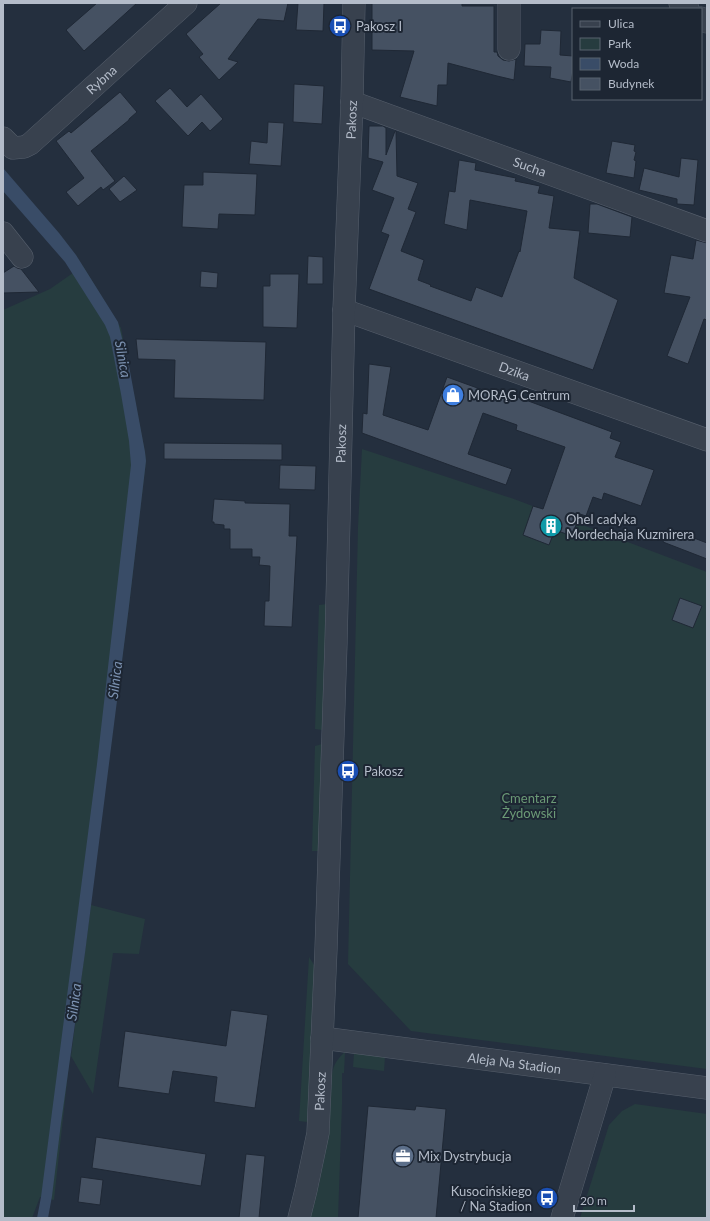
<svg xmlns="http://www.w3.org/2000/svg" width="710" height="1221" font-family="Lato,sans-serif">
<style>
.green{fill:#263c3f}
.water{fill:#394c67}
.building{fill:#455162;stroke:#1f2835}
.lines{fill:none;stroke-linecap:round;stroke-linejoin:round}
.minor-casing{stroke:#565f6c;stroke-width:23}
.minor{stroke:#38414e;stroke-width:22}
.labels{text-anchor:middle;stroke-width:4;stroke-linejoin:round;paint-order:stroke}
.poi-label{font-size:13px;fill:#b4bcc9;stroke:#1d2633;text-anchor:start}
.street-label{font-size:13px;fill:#b4bcc9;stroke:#1d2633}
.park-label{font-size:13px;fill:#6b9a76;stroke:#1d2633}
.water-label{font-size:14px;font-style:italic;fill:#7c92b1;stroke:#1d2633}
</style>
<rect width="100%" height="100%" fill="#242f3e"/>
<!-- green -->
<path class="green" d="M83 266 121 328 145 452 146 461 129 606 70 1055 54 1200 40 1197 32 1218H3V310L50 289Z
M362 449 514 499 707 572V1069L411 1031 348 964 358 527Z
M327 604 322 730 315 729 319 605Z
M322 744 319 851H312L315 746Z
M91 905 145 919 139 954 113 953 93 1094 71 1056Z
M309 957 316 968 307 1122 299 1121Z
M345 1052 344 1073H342V1104L338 1218H310L319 1184 329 1133 332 1074C334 1064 337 1059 345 1052Z
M354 1053 385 1056 384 1071 353 1067Z
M635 1104 707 1114V1218H580L609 1125 622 1111Z"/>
<!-- water -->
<path class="water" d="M3 168 59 233 76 255 118 322 129 366 145 452 146 461 129 606 85 953 61 1123 52 1196 48 1218H37L41 1197 97 764 131 465 129 441 121 394 110 337 105 325 65 262 3 191Z"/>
<!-- building -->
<path class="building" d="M97 3H137L84 51 66 30Z
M221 3H288L284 21 258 19 228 59 238 62 219 80 199 57 203 54 186 34Z
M298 3H324L323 31 296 30Z
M372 3H462V6H494V52H497L498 56 503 60 509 61 516 59 514 80 497 76 448 63 447 85H438L437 106 400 97 414 51 372 50Z
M541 30 561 31 560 55 573 56V70L571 82 550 78 551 67 524 66 525 44H540Z
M294 84 324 86 322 124 293 122Z
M170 88 187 107 201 94 223 119 210 131 202 122 188 136 155 101Z
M120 92 137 112 129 119V120L91 151 115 181 103 190 101 187 78 206 66 192 84 178 56 141 69 131 71 133Z
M268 122 284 123 281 166 249 164 251 141 267 143Z
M369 126H383L386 128V155L395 131H396L397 176 418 183 408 209 416 212 401 251 424 260 418 280 431 285 430 286 471 301 476 287 502 297 519 251 520 252 527 211 470 200 467 230 444 224 449 191 455 192 459 160 476 163 475 170 516 178 515 181 540 186 538 193 554 196 549 228 580 231 574 278 618 300 593 370 369 289 389 235 381 232 394 198 372 190 383 162 368 158Z
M612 141 635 145 634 151 636 152 634 160 636 161 634 178 606 173Z
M681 158 698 160 694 205 677 204V199L639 190 644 168 679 177Z
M203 172 257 174 255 215 219 214 218 229 182 227 184 185H203Z
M124 176 137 190 120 202 109 189Z
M590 204H597L632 217 630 237 588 233Z
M696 240 707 243V320L704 319 688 364 667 356 690 297 664 293 671 255 693 259Z
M308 256 323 257V284H307Z
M14 266 17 268 21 269 39 292 3 293V273Z
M201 271 218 273 217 288 200 287Z
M270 274H299L297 328 263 327V286H270Z
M136 339 266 342 264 400 174 398 175 360 138 359Z
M369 364 391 367 383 415 428 430 447 377 494 394 496 389 612 432 610 438 621 442 615 457 654 470 641 506 604 493 602 500 593 497 586 516 580 514 572 536 555 530 549 545 523 535 533 506 543 509 565 447 516 430 517 425 483 413 468 454 512 469 506 485 455 467 362 433 363 413 367 414Z
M164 443 282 444V460L164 459Z
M280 465 316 466 315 490 279 489Z
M214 499 245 501V503L290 504 289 536H297L292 627 264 626 265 601H269L270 566 259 565 260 557H252V549H230V529H224V525L214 524V522H212Z
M668 528 707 543V559L663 542Z
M680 598 702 606 693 628 672 620Z
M231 1010 268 1015 255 1108 214 1102 217 1077 173 1071 169 1094 118 1087 125 1031 226 1046Z
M368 1106 415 1110 416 1106 446 1109 436 1218H358Z
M96 1137 206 1154 201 1186 92 1168Z
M246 1154 265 1156 259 1218H239Z
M81 1177 103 1180 100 1205 78 1202Z"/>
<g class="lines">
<!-- minor casing -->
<g class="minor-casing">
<g id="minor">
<path d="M680 3 688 9"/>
<path d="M701 18 707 22"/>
<path d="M509 49V3"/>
<path id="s1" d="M352 102 707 231"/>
<path id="s2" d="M3 138 13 148 24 147 30 144 186 3"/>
<path d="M3 233 22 257"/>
<path id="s3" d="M344 310 707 440"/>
<path id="s4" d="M322 1038 707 1088"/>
<path id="s5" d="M299 1218 306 1190 318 1133 326 949 336 643 344 310 352 102 354 3"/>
<path d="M562 1218 605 1075"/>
</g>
</g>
<!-- minor -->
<use href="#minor" class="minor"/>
</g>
<!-- icons -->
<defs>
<g id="bus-disc" transform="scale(1.15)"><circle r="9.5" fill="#1a4fb4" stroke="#1d2633"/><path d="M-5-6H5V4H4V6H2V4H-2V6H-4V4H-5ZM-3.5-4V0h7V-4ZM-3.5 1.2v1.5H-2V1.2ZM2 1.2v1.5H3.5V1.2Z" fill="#fff"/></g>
<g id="shop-disc" transform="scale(1.15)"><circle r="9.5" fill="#3f7fe0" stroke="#1d2633"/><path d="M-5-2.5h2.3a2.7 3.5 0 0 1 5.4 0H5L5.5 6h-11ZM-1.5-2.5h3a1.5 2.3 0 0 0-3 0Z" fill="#fff"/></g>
<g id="building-disc" transform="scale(1.15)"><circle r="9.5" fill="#0f9aa8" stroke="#1d2633"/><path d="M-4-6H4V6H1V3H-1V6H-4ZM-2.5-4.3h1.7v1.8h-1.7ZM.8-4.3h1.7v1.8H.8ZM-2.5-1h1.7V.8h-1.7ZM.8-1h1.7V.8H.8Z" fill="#fff"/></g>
<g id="office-disc" transform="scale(1.15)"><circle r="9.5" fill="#5c6f8a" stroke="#1d2633"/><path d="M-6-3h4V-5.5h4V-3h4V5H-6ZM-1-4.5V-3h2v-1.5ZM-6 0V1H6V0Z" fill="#fff"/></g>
</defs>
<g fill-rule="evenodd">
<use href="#bus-disc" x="340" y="26"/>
<use href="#shop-disc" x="453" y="395"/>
<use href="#building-disc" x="551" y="526"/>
<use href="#bus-disc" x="348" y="771"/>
<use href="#office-disc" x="403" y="1156"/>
<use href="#bus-disc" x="547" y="1198"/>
</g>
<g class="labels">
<!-- poi labels -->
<g class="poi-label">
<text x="356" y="31">Pakosz I</text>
<text x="468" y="400">MORĄG Centrum</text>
<text x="566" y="524">Ohel cadyka<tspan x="566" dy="15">Mordechaja Kuzmirera</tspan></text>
<text x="364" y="776">Pakosz</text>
<text x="418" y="1161">Mix Dystrybucja</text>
<text x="532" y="1196" text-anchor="end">Kusocińskiego<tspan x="532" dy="15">/ Na Stadion</tspan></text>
</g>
<!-- street labels -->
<g class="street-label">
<text dy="5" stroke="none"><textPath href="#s2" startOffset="128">Rybna</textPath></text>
<text dy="5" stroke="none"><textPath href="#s5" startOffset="1101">Pakosz</textPath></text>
<text dy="5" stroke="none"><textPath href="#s1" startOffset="189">Sucha</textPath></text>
<text dy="5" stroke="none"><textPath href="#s3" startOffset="181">Dzika</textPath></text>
<text dy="5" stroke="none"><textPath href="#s5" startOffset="777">Pakosz</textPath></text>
<text dy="5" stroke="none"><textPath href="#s4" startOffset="194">Aleja Na Stadion</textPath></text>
<text dy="5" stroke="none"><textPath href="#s5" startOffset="129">Pakosz</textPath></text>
</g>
<!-- park labels -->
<g class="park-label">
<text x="529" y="803">Cmentarz<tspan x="529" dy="15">Żydowski</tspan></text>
</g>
<!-- water labels -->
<g class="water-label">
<text transform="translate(123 359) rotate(80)" y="5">Silnica</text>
<text transform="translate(115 680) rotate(-83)" y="5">Silnica</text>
<text transform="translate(74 1002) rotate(-82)" y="5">Silnica</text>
</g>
</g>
<!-- border -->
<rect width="710" height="1221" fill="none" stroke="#b4bcc9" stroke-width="8"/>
<!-- legend -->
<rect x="572" y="8" width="130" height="92" fill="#1d2633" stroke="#59626f"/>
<rect x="580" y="21" width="20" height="6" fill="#38414e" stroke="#59626f"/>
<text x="608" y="28" font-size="12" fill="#b4bcc9">Ulica</text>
<rect x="580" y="38" width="20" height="12" fill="#263c3f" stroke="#59626f"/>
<text x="608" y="48" font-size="12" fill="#b4bcc9">Park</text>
<rect x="580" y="58" width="20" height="12" fill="#394c67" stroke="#59626f"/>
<text x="608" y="68" font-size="12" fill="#b4bcc9">Woda</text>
<rect x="580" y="78" width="20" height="12" fill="#455162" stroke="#59626f"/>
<text x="608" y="88" font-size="12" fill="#b4bcc9">Budynek</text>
<!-- scale -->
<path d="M574 1205v6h60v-6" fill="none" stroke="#b4bcc9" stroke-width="2"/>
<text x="580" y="1205" font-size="12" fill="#b4bcc9" stroke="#1d2633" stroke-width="3" paint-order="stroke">20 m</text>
</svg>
